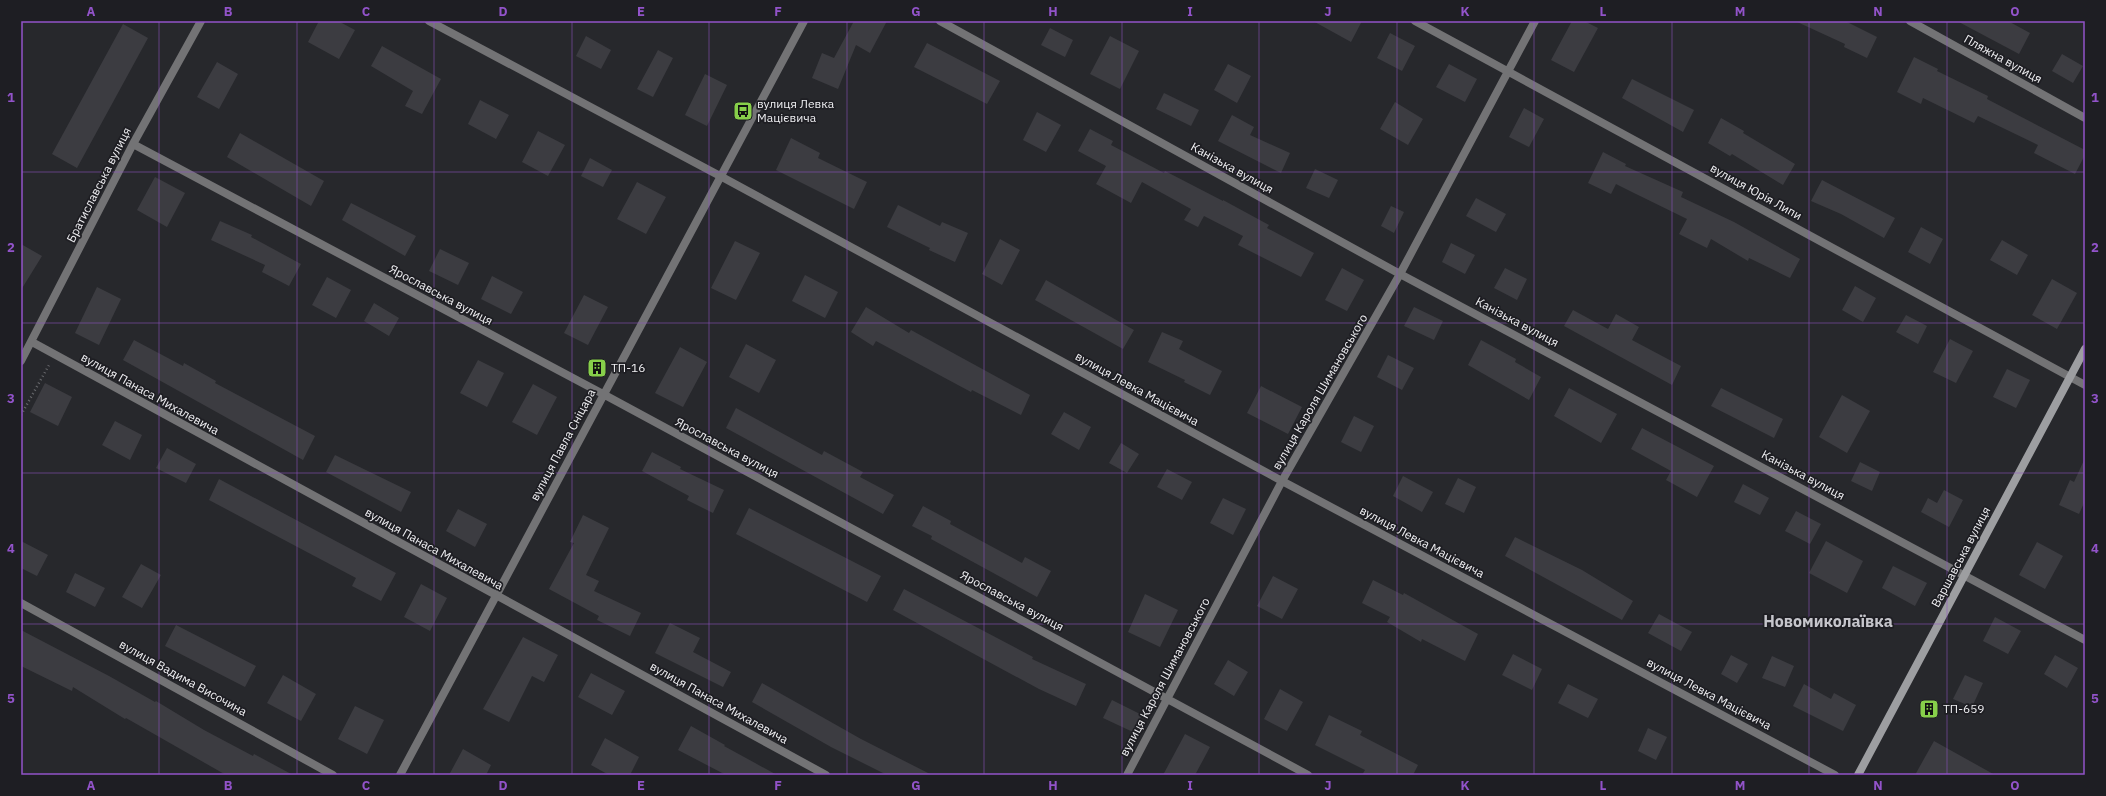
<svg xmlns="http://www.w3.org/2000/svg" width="2106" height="796" font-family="'IBM Plex Sans',sans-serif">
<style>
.building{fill:#3c3c41}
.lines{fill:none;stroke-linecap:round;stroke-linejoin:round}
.path{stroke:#66676b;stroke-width:2.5;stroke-dasharray:1 3;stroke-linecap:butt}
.street{stroke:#737375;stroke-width:8}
.secondary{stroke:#9d9ea1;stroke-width:8}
.grid{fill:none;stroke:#9253c9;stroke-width:1;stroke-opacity:0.55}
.labels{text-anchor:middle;stroke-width:3.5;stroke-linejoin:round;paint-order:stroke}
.street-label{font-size:12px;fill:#efeff2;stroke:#1e1e23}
.poi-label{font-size:12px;fill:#efeff2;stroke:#1e1e23;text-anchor:start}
.district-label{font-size:16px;font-weight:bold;fill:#c5c5cb;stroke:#1e1e23}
.neatline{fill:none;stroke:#9253c9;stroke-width:1.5}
.grid-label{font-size:13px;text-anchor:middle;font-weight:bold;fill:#9253c9}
</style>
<rect width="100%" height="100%" fill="#27282c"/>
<!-- building -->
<path class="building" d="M319 21H338L355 30 339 59 308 42Z
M854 21H887L870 53 856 45 838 89 812 78 822 53 834 58Z
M1313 21H1362L1351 42Z
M1572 21H1584L1598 28 1574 72 1551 60Z
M1795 21H1845L1877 37 1867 58 1844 47 1845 44Z
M1957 21H2008L2030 33 2019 54Z
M123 24 148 38 77 168 52 154Z
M1050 28 1073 40 1065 57 1041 45Z
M1390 33 1415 46 1402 71 1377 58Z
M586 36 611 50 601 69 576 56Z
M1110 36 1139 51 1120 89 1090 74Z
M927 43 1000 81 987 104 914 67Z
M382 46 441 79 422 114 405 106 413 91 371 66Z
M658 50 673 58 653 97 637 89Z
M2062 54 2083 66 2073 83 2052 71Z
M1914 57 1938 69 1937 71 1988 96 1987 99 2085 150V155L2075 174 2034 153 2038 145 1978 116 1974 123 1923 98 1921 104 1897 92Z
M217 62 238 74 219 109 197 97Z
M1228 64 1251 76 1237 103 1214 90Z
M1449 64 1477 79 1465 102 1436 87Z
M705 74 727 85 707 126 685 115Z
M1632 79 1694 110 1683 132 1622 98Z
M1164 93 1199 110 1191 126 1156 109Z
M480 100 509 115 496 139 468 124Z
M1395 102 1423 119 1408 145 1380 129Z
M1524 108 1544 119 1529 147 1509 137Z
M1037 112 1061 125 1046 152 1023 140Z
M1232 115 1254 127 1250 135 1290 153 1281 173 1218 141Z
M1721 118 1744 131 1743 133 1795 164 1783 185 1732 154 1730 156 1708 143Z
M1090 129 1113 141 1111 145 1164 173 1165 171 1223 201V200L1269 225 1267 228 1314 253 1301 277 1238 245 1243 236 1204 216 1198 227 1184 220 1191 209 1142 182 1131 203 1096 184 1106 166 1078 151Z
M538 131 565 145 548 176 522 162Z
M240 133 324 181 311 206 227 157Z
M791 138 820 153 818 158 867 182 854 209 776 170Z
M1603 152 1626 164 1625 166 1683 192 1681 197 1734 222 1800 259 1790 278 1749 258 1748 261 1711 239 1707 248 1679 234 1687 219 1636 194 1616 184 1611 194 1588 183Z
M590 158 612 170 603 187 581 176Z
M1315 169 1338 180 1329 198 1306 188Z
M155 177 185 193 167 227 137 210Z
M1822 180 1895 218 1884 238 1841 214 1811 201Z
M637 182 666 197 646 234 617 219Z
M1476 198 1506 214 1496 232 1466 216Z
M351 203 416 236 405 256 342 220Z
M898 205 940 226 942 222 968 233 955 262 929 250 930 248 887 227Z
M1391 206 1404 212 1394 233 1381 226Z
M220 221 252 235 251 237 301 264 289 286 262 272 265 265 211 240Z
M1921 227 1943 239 1930 264 1908 252Z
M1000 239 1020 250 1002 285 982 274Z
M2002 240 2028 255 2017 275 1990 260Z
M735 241 760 253 736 300 711 288Z
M1451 243 1475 255 1465 274 1442 262Z
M21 244 42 256 21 290Z
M440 249 469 263 458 285 429 271Z
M1342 268 1364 280 1347 311 1325 300Z
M1505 268 1527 279 1517 300 1494 288Z
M805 275 838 292 825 318 792 301Z
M492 276 523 292 511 314 481 299Z
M327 277 351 290 336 318 312 305Z
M2052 279 2077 293 2057 329 2032 315Z
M1046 280 1134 330 1123 349 1035 300Z
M1855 286 1876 298 1863 322 1842 310Z
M97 287 121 299 99 345 75 333Z
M584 295 608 307 588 345 564 333Z
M374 303 399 318 389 336 364 321Z
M866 307 909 333 911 330 1030 395 1021 415 972 390 971 392 876 341 873 346 851 332Z
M1414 307 1443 321 1434 340 1404 326Z
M1573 310 1608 329 1616 314 1639 327 1632 340 1681 366 1672 385 1564 326Z
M1906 315 1927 326 1918 344 1896 332Z
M1162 332 1183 341 1179 349 1222 371 1210 395 1184 382 1185 380 1148 362Z
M1950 339 1973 351 1956 383 1933 372Z
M134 340 183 366 184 363 216 381 215 383 315 436 303 460 123 360Z
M1481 340 1516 359 1515 362 1541 377 1529 400 1468 365Z
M746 344 776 360 759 393 729 377Z
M680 347 707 362 683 407 655 393Z
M1388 355 1414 368 1402 390 1377 377Z
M478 360 504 373 487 407 460 393Z
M2007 369 2030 380 2016 408 1993 397Z
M45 383 72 397 58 426 30 412Z
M533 384 557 397 537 435 512 422Z
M1261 386 1302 407 1288 434 1247 413Z
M1569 388 1617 414 1601 443 1554 416Z
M1721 388 1783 419 1774 438 1711 406Z
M1842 395 1870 411 1847 453 1819 437Z
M736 408 822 455 824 451 863 472 860 477 894 495 883 514 726 428Z
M1064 412 1091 427 1079 450 1051 434Z
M1354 416 1374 426 1361 452 1341 442Z
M115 421 142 435 130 460 102 445Z
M1642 428 1714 466 1697 497 1666 480 1671 471 1631 449Z
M1121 443 1139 454 1127 473 1109 463Z
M167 448 196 464 186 483 156 468Z
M652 452 681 467 680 469 724 490 713 513 687 500 689 496 642 471Z
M335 455 411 492 401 512 326 472Z
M2085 458V501L2079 514 2059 505 2070 480 2074 482Z
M1860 462 1880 472 1872 491 1851 481Z
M1167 469 1192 482 1182 500 1157 487Z
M1403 476 1433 492 1422 512 1393 496Z
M1458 478 1476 487 1464 513 1445 504Z
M219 479 396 573 381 601 352 586 356 578 209 500Z
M1743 484 1769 498 1760 515 1734 502Z
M1944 490 1963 500 1949 527 1921 512 1928 498 1937 503Z
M1223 498 1246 509 1233 535 1210 523Z
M923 506 951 521 950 524 1022 563 1025 557 1051 571 1037 597 931 539 932 536 912 526Z
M749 508 881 576 867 602 736 534Z
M458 509 487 524 475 547 446 531Z
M1796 511 1821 524 1810 544 1785 531Z
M583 515 609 528 586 575 599 581 594 591 641 613 630 636 597 620 599 616 549 589 574 543 570 542Z
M1515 537 1582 570 1633 601 1622 620 1505 556Z
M21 541 48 555 37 576 21 568Z
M1826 541 1863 561 1847 593 1809 573Z
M2037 542 2063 556 2045 589 2019 575Z
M141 564 161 575 142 608 122 597Z
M1893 566 1927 583 1915 606 1882 588Z
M75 573 105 588 95 607 66 592Z
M1273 576 1298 589 1282 619 1257 606Z
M1373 580 1403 595 1404 593 1478 634 1465 661 1422 639 1421 642 1387 622 1390 617 1362 603Z
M421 584 447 598 430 631 404 617Z
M904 589 1033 657 1032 659 1086 684 1076 706 1039 689 893 610Z
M1145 594 1178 610 1160 647 1128 632Z
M1659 614 1692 632 1681 651 1648 633Z
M1995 617 2021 631 2008 654 1983 641Z
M670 623 700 638 693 652 731 672 723 687 655 653Z
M176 625 256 666 245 687 165 646Z
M21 630 109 676 155 702 156 701 204 730 253 756 254 754 293 775H226L126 718 125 719 73 687 72 691 21 666Z
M523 637 558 655 544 682 532 676 509 722 483 709Z
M1513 654 1542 669 1532 690 1502 675Z
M1731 655 1748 664 1737 683 1721 674Z
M2055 655 2078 668 2067 688 2044 674Z
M1772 656 1794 666 1785 687 1762 678Z
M1228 660 1248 672 1234 696 1214 684Z
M591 673 625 691 612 715 578 697Z
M283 675 316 694 301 721 267 703Z
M1965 675 1983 683 1972 707 1953 699Z
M762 683 861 739 932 775H887L831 747 752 702Z
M1568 684 1598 699 1588 718 1558 703Z
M1804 684 1831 699 1834 693 1856 705 1843 731 1793 706Z
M1280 689 1303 702 1287 731 1264 719Z
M1112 700 1142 715 1133 732 1103 718Z
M355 706 384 720 367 754 338 739Z
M1329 715 1362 731 1360 735 1418 765 1413 775H1362L1365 770 1315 745Z
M691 726 725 745 724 746 777 775H726L678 750Z
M1648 728 1667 737 1656 760 1638 751Z
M1185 734 1210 747 1195 775H1163Z
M605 738 639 757 630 775H609L591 765Z
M1934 741 1995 775H1915Z
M463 749 491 765 486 775H449Z"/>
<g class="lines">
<!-- path -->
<path class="path" d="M21 415 49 365"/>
<!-- street -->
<path class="street" d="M429 21 722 177 1282 481 1835 775
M940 21 1400 274 2085 640
M1415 21 2085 385
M1910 21 2085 118
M133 144 603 394 1308 775
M32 342 826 775
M21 361 133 144 201 21
M21 603 333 775
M400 775 804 21
M1127 775 1282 481 1400 274 1535 21"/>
<!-- secondary -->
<path class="secondary" d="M1858 775 2085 349"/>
</g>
<!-- grid -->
<path class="grid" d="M159 21V775M297 21V775M434 21V775M572 21V775M709 21V775M847 21V775M984 21V775M1122 21V775M1259 21V775M1397 21V775M1534 21V775M1672 21V775M1809 21V775M1947 21V775M21 172H2085M21 323H2085M21 473H2085M21 624H2085"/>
<!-- icons -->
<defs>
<g id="bus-square" transform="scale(1)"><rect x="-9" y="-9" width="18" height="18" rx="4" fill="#87cf4a" stroke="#1e1e23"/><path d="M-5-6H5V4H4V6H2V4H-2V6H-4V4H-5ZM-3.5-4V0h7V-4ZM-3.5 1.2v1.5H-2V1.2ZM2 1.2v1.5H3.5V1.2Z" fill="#111"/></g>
<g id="building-square" transform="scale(1)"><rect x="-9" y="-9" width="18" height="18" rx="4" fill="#87cf4a" stroke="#1e1e23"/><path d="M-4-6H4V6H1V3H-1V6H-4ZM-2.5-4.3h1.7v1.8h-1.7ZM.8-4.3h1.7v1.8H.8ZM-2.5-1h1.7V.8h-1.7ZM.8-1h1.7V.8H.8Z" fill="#111"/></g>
</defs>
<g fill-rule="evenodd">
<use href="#bus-square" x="743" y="111"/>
<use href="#building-square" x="597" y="368"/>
<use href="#building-square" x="1929" y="709"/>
</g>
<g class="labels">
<!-- street labels -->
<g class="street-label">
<text transform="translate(2003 59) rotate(29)" y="4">Пляжна вулиця</text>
<text transform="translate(1232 168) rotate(29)" y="4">Канізька вулиця</text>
<text transform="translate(99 185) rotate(-63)" y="4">Братиславська вулиця</text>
<text transform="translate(1756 192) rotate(29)" y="4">вулиця Юрія Липи</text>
<text transform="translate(441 295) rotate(28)" y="4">Ярославська вулиця</text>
<text transform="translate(1517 322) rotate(28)" y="4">Канізька вулиця</text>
<text transform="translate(1137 389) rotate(29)" y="4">вулиця Левка Мацієвича</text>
<text transform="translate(1320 392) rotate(-60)" y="4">вулиця Кароля Шимановського</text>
<text transform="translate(150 394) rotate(29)" y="4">вулиця Панаса Михалевича</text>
<text transform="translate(563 445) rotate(-62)" y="4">вулиця Павла Сніцара</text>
<text transform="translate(727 448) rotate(28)" y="4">Ярославська вулиця</text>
<text transform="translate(1803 475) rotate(28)" y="4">Канізька вулиця</text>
<text transform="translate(1422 542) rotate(28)" y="4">вулиця Левка Мацієвича</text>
<text transform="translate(434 549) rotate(29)" y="4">вулиця Панаса Михалевича</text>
<text transform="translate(1961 557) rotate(-62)" y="4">Варшавська вулиця</text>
<text transform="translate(1012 601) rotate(28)" y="4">Ярославська вулиця</text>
<text transform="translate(1165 677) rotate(-62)" y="4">вулиця Кароля Шимановського</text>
<text transform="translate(183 678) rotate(29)" y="4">вулиця Вадима Височина</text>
<text transform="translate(1709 694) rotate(28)" y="4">вулиця Левка Мацієвича</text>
<text transform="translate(719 703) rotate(29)" y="4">вулиця Панаса Михалевича</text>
</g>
<!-- poi labels -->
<g class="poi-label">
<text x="757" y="108">вулиця Левка<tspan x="757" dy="14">Мацієвича</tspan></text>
<text x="611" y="372">ТП-16</text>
<text x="1943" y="713">ТП-659</text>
</g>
<!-- district labels -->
<g class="district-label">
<text x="1828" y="627">Новомиколаївка</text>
</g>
</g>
<!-- border -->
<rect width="2106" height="796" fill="none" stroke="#1e1e23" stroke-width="44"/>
<rect x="22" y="22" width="2062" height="752" class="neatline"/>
<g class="grid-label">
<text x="91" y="16">A</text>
<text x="228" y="16">B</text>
<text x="366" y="16">C</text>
<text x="503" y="16">D</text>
<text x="641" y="16">E</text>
<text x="778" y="16">F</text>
<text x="916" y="16">G</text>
<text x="1053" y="16">H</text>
<text x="1190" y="16">I</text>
<text x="1328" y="16">J</text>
<text x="1465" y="16">K</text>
<text x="1603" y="16">L</text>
<text x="1740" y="16">M</text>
<text x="1878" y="16">N</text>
<text x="2015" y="16">O</text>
<text x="11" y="102">1</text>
<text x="2095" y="102">1</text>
<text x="11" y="252">2</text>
<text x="2095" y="252">2</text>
<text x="11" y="403">3</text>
<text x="2095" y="403">3</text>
<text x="11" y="553">4</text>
<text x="2095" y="553">4</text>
<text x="11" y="703">5</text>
<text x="2095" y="703">5</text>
<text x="91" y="790">A</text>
<text x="228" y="790">B</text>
<text x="366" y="790">C</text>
<text x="503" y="790">D</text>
<text x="641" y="790">E</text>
<text x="778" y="790">F</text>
<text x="916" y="790">G</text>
<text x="1053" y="790">H</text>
<text x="1190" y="790">I</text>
<text x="1328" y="790">J</text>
<text x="1465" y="790">K</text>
<text x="1603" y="790">L</text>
<text x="1740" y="790">M</text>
<text x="1878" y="790">N</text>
<text x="2015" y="790">O</text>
</g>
</svg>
